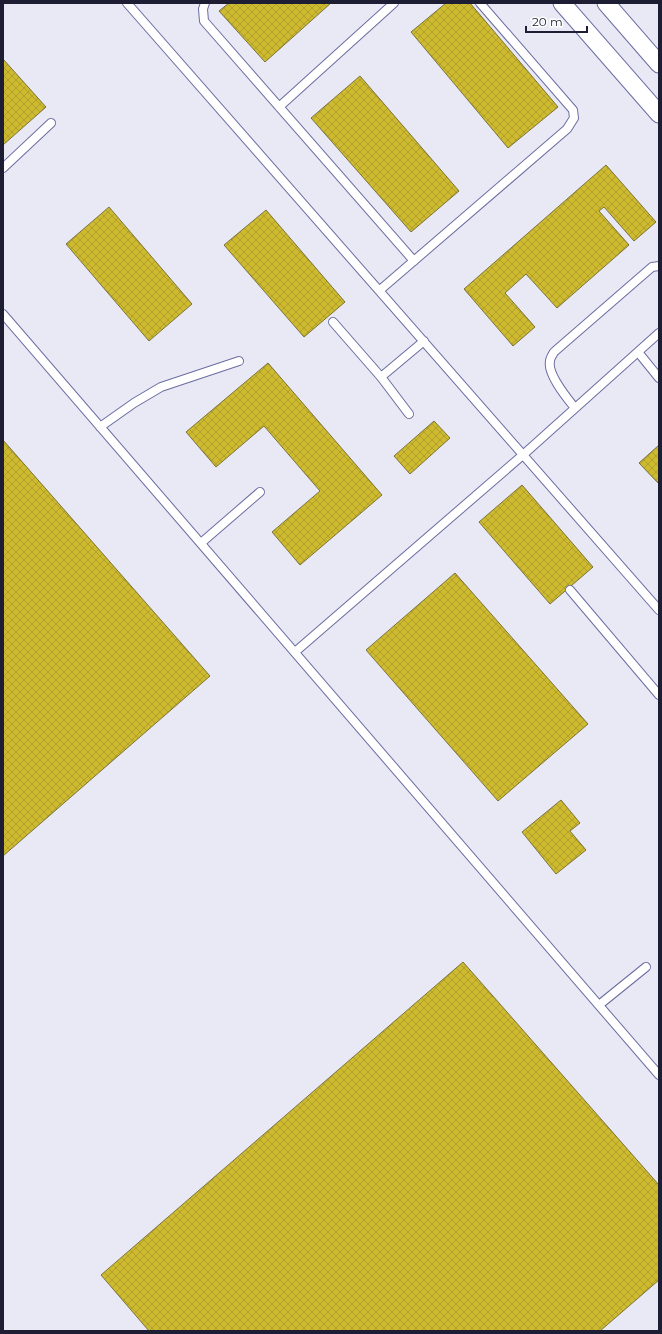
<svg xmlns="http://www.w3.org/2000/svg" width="662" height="1334" font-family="Montserrat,sans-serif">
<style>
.building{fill:url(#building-cross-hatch);stroke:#7c733a}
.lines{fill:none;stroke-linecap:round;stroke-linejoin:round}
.service-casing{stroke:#6a6da0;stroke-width:10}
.minor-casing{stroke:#6a6da0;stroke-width:19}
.service{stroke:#fff;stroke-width:8}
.minor{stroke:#fff;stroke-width:17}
</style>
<defs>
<pattern id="building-cross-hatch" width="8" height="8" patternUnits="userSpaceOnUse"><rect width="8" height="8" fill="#cdba2f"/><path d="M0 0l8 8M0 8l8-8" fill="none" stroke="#b09f2a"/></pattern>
</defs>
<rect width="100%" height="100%" fill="#e8e9f5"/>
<!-- building -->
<path class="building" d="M229 3H331L265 62 219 11Z
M446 3H470L558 107 508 148 411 32Z
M3 59 46 107 3 145Z
M360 76 459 191 411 232 311 118Z
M606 165 656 222 634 241 604 207 599 211 629 245 557 308 526 274 505 293 535 327 513 346 464 289Z
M109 207 192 304 149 341 66 244Z
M266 210 345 302 304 337 224 245Z
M268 363 382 495 300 565 272 532 320 491 264 426 216 467 186 432Z
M434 421 450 438 410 474 394 456Z
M3 440 210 676 3 856Z
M659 445V484L639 463Z
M522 485 593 567 550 604 479 522Z
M455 573 588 724 498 801 366 650Z
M561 800 580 823 570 831 586 850 556 874 522 832Z
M463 962 659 1185V1280L600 1331H149L101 1275Z"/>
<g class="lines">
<!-- service casing -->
<g class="service-casing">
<path id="service" d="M127 3 659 610
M205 3 203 9 204 21 414 261
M279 107 394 3
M3 168 51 123
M380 290 567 129 574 118 573 110 480 3
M3 314 659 1075
M333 322 381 377 409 414
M638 352 659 378
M381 377 424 341
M575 408C567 398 547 374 550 361 550 358 553 354 554 352L652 267 659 266
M100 427 134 403 161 387 239 361
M201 543 260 492
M570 590 659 695
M295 652 524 454 659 333
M599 1005 646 967"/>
</g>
<!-- minor casing -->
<g class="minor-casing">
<path id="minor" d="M562 3 659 114
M606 3 659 64"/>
</g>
<!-- service -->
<use href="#service" class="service"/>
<!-- minor -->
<use href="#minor" class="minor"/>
</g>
<!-- border -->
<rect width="662" height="1334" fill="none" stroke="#1d1e33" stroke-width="8"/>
<!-- scale -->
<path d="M526 26v6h61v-6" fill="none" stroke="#1d1e33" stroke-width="2"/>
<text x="532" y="26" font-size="12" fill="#1d1e33" stroke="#ffffff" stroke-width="3" paint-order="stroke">20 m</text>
</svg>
